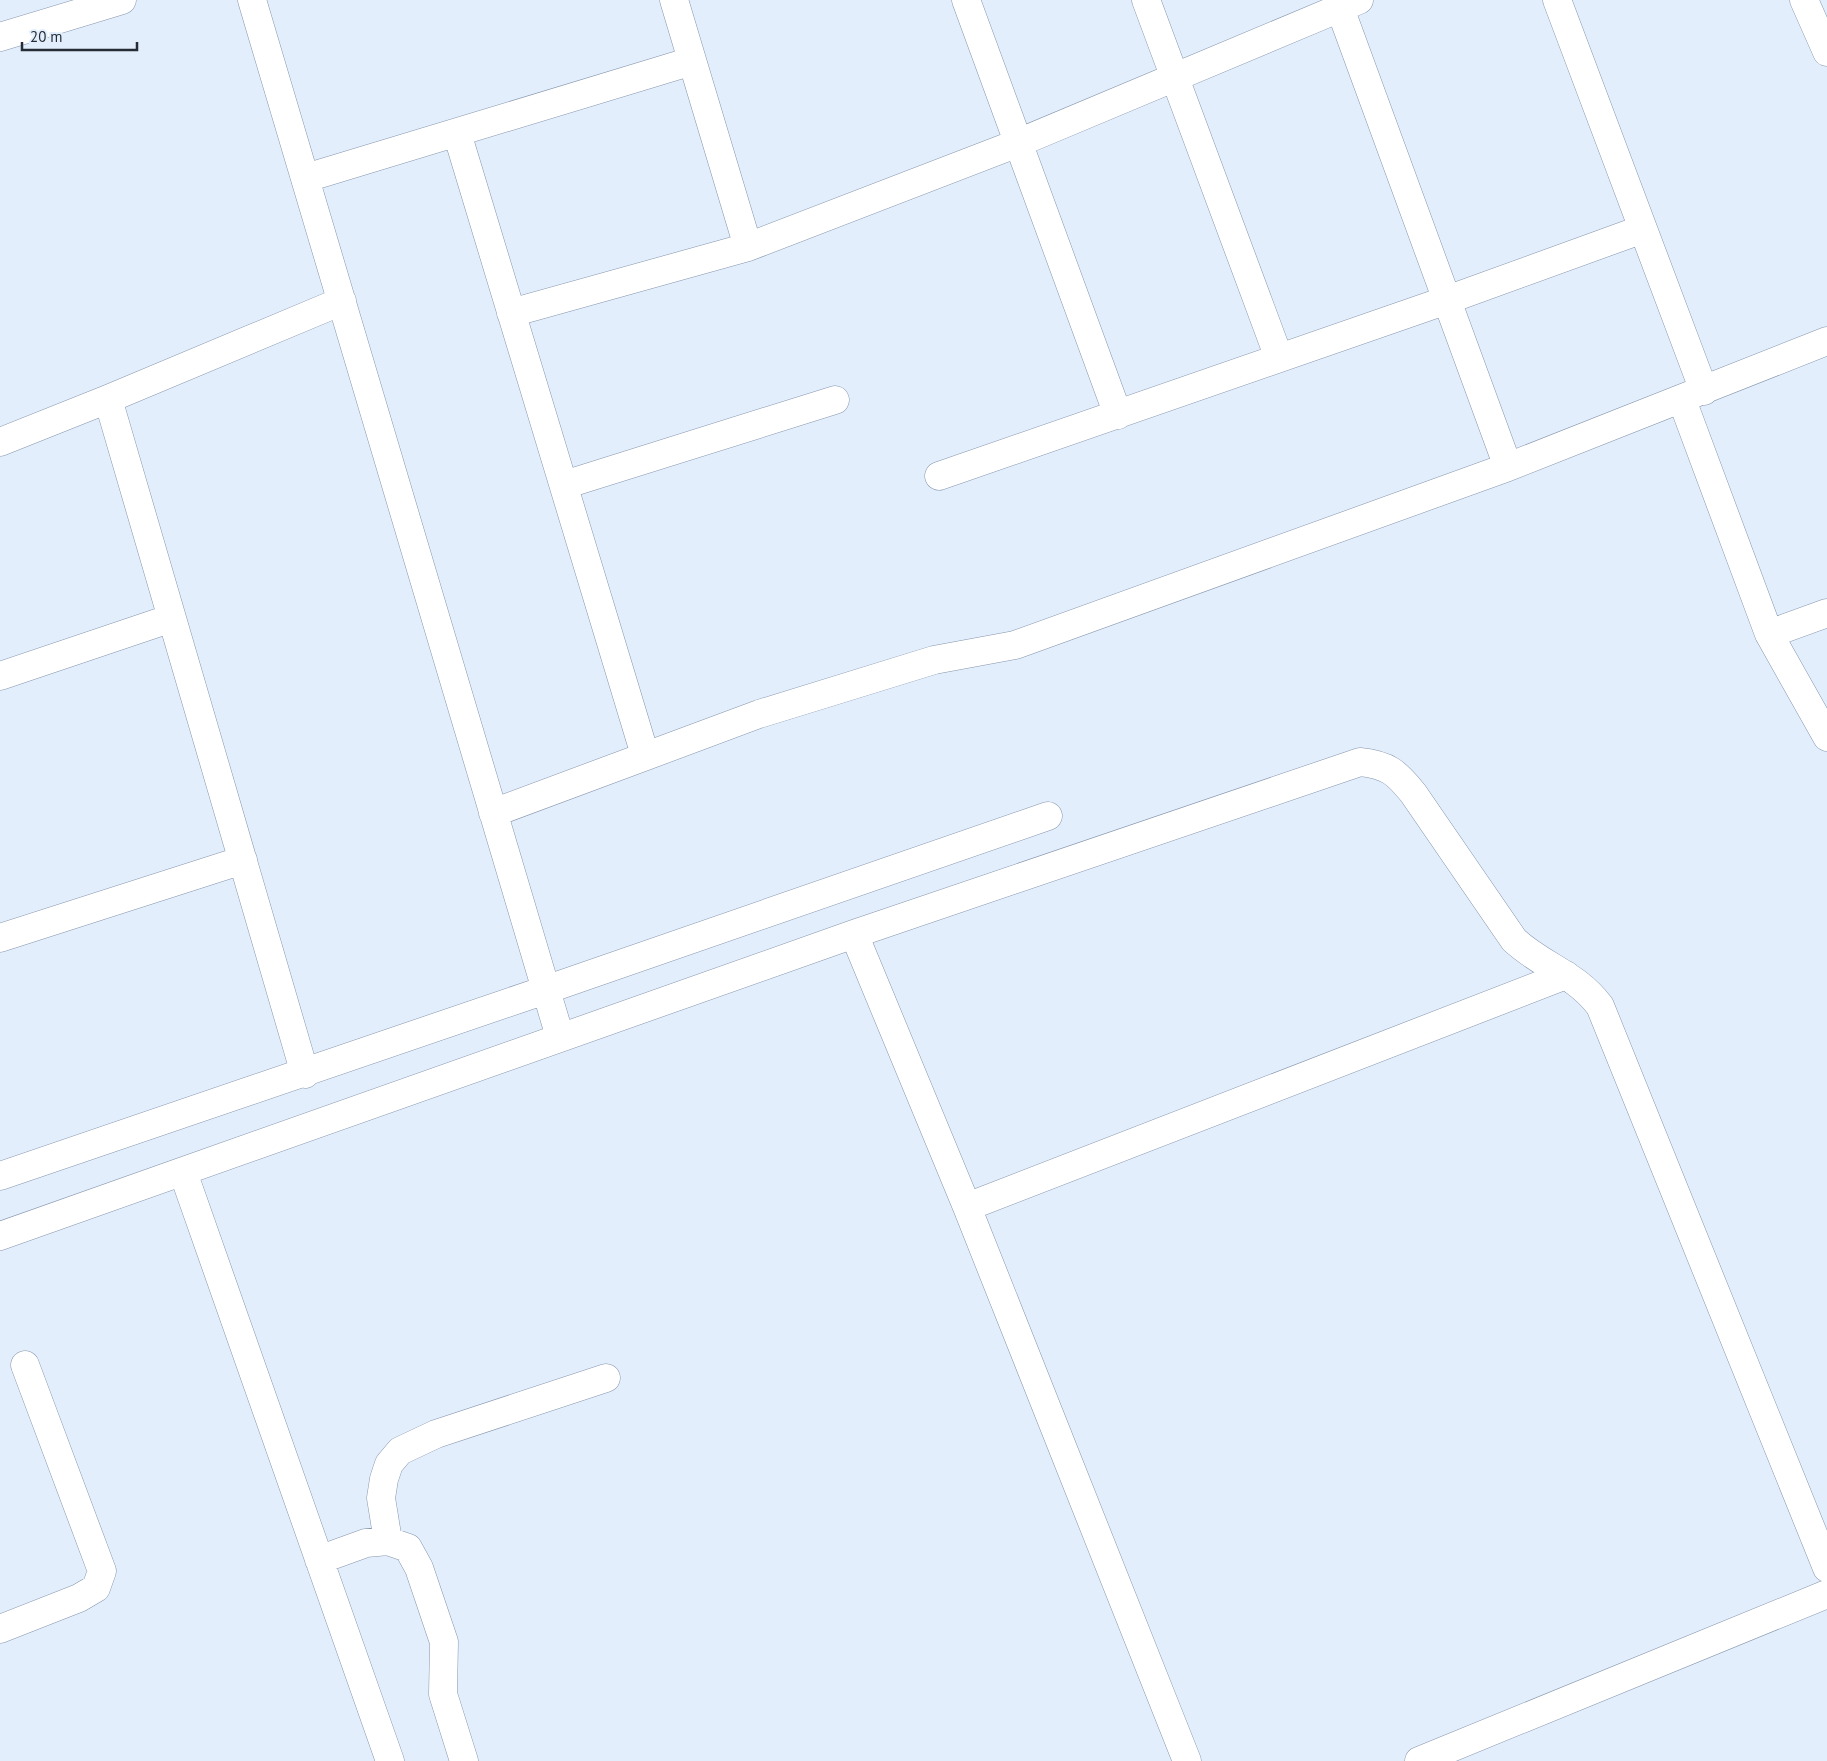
<svg xmlns="http://www.w3.org/2000/svg" width="1827" height="1761" font-family="'PT Sans',sans-serif">
<style>
.lines{fill:none;stroke-linecap:round;stroke-linejoin:round}
.minor-casing{stroke:#8596ac;stroke-width:29}
.minor{stroke:#fff;stroke-width:28}
</style>
<rect width="100%" height="100%" fill="#e3eefd"/>
<g class="lines">
<!-- minor casing -->
<g class="minor-casing">
<path id="minor" d="M252 0 560 1037
M674 0 748 247 1018 143 1359 0
M966 0 1118 415
M1146 0 1279 358
M1337 0 1508 467
M1557 0 1704 391
M1804 0 1827 52
M0 37 122 0
M457 133 645 755
M306 178 692 61
M511 313 748 247
M108 399 305 1074
M1682 400 1769 634 1827 737
M0 442 108 399 342 301
M939 476 1447 300 1643 229
M564 485 835 400
M1769 634 1827 613
M0 676 172 618
M493 813 759 714 934 660 1015 645 1508 467 1827 341
M854 934 967 1207 1187 1761
M0 938 243 860
M183 1172 390 1761
M0 1176C350 1059 699 936 1048 816
M967 1207 1566 975
M0 1236 854 934 1360 762C1388 765 1396 772 1413 793L1514 940C1543 967 1575 973 1600 1006L1827 1568
M388 1541 381 1498 384 1479 389 1464 400 1451 436 1434 606 1378
M319 1560 366 1543 388 1541 408 1548 419 1568 444 1642 443 1694 464 1761
M0 1629 79 1598 96 1588 102 1571 25 1365
M1419 1761 1827 1594"/>
</g>
<!-- minor -->
<use href="#minor" class="minor"/>
</g>
<!-- scale -->
<path d="M22 42v8h115v-8" fill="none" stroke="#252c35" stroke-width="2.5"/>
<text x="30" y="42" font-size="15" fill="#252c35" stroke="#e3eefd" stroke-width="4" paint-order="stroke">20 m</text>
</svg>
